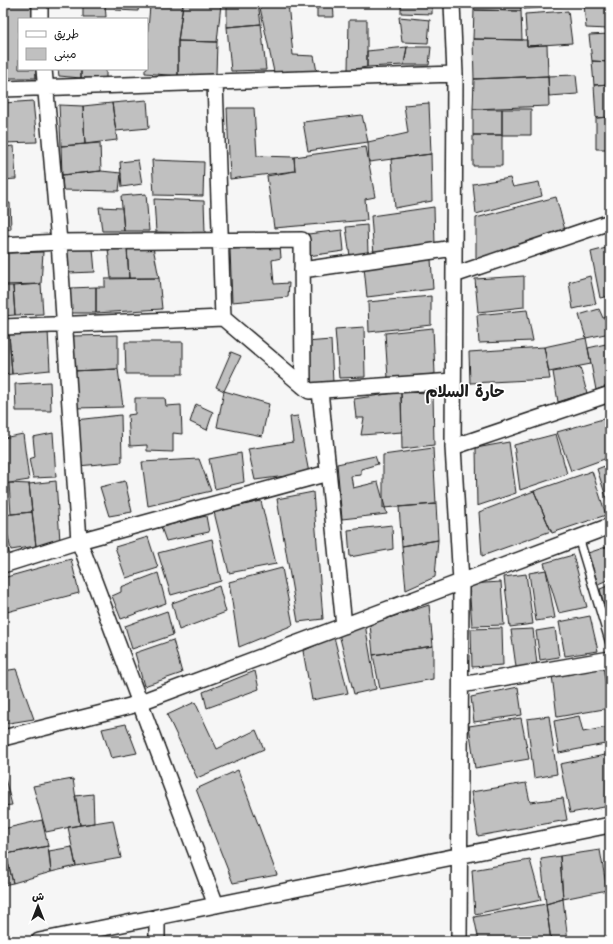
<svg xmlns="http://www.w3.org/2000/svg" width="613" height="944" font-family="'Architects Daughter','Playpen Sans Arabic',sans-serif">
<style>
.building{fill:#c0c0c0;stroke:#1c1c1c}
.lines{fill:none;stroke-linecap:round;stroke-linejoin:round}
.service-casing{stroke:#1c1c1c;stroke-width:11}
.minor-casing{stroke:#1c1c1c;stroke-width:18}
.service{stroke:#fff;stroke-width:8}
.minor{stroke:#fff;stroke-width:15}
.labels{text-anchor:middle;stroke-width:3.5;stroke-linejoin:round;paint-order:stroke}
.district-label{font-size:16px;font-weight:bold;fill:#1c1c1c;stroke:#fff}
</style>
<rect width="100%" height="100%" fill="#f6f6f6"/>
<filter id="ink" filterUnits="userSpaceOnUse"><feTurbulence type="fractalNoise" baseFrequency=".025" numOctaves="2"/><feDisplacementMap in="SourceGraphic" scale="8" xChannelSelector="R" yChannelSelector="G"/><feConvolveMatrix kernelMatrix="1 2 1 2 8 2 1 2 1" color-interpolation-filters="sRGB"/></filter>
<g filter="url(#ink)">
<!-- building -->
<path class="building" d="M3 3H34V19H19V69H36V78H3Z
M83 3H105L106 17H83Z
M116 3H139L138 11 115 10Z
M149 3H183V4L150 6Z
M227 3H258L261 24 227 27Z
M259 3H288L293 55 314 56 317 72H274Z
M317 3H333L334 17H317Z
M333 3H362V5L333 7Z
M362 3H400L362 5Z
M401 3H432V14L401 13Z
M474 3H520L521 11 474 10Z
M524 3H571V5L524 9Z
M584 3H606L608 29 586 28Z
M183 4 178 41V76L145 73V69H147V40L150 6Z
M183 4H221L217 42 178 41Z
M474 10 521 11 522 40 473 39Z
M568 11 572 43 527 46 525 14Z
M399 17 430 20 428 43 402 42Z
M349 20H367V67L348 70Z
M261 24 266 70 231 71 227 27Z
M610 34V62L592 61 589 35Z
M473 39 527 40V46L547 45 548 76 474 79Z
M178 41 217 42 216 74 178 76Z
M407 47H431L429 65H404Z
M407 47 404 65 367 67V51Z
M592 61 610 62V84L594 85Z
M58 69H81V78L59 76Z
M81 69H106V78H81Z
M576 75 578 94 549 96 548 76Z
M548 76 549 106 473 109 474 79Z
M610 84V117L596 118 594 85Z
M147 100 149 128 116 131 112 103Z
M33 101 37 142 3 143V103Z
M112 103 117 140 85 144 83 106Z
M429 103 431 154 369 162 368 142 408 133 404 105Z
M59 105 83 106 85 144 61 146Z
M227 108H254L257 156 294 157 295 171 230 179Z
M473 109H502V135H473Z
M502 109H531V135H502Z
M362 115 368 142 308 151 303 122Z
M610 117V149H596V118Z
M473 135H502V166H473Z
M100 143 101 171 62 175 61 146Z
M14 146 16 179 3 180V147Z
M366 147 375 197 365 199 367 220 274 228 267 176 295 171 294 157Z
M431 154 432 201 395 208 391 159Z
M138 160 142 184 122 187 120 162Z
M152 160 204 162 203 196 154 195Z
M101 171 121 173 119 191 63 190 62 175Z
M510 178 513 187 539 182 542 196 476 214 473 184Z
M146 194 149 231H124L121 196Z
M556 197 565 230 476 259V218Z
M154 199 204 201 205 233 156 232Z
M3 203H10L11 229 3 230Z
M99 207 122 208 124 231H102Z
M434 207 435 246 374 255 371 216Z
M367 225 368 253 350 256 346 227Z
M342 230 344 251 308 256V234Z
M280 246 281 258 272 260 274 284 289 283 288 297 232 302 230 249Z
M153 247 159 278H129L127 248Z
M610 247V296L600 298 591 252Z
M108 248H127L129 278H111Z
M67 249H93L95 272 68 273Z
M43 252 41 284 3 285V253Z
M431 259 433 289 367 297 364 267Z
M524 276V307L478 312 475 279Z
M590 276 596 304 573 309 569 282Z
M159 278 162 309 96 313V287H105V279Z
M41 284 43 314 15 315 13 286Z
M3 286H13L15 315 3 316Z
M96 287V313H71L70 288Z
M431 296V325L369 332 368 302Z
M599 309 603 318 610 317V333L586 338 579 315Z
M527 310 533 341 479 343 477 315Z
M364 327 365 377 339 378 335 329Z
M433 328 435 374 388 378 385 333Z
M48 331 50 370 12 374 9 334Z
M3 334H9L12 374 3 375Z
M118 335V369L72 371V336Z
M586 338 591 364 549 372 544 347Z
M331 340 333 383 308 385 306 342Z
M125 342H183V374H126Z
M610 343V385L596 390 588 348Z
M544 347 550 379 470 383 469 352Z
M231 352 241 356 224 391 216 387Z
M580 367 587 393 558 402 553 372Z
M118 369 123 407 74 408 72 371Z
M50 382 51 411H16L15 384Z
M224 391 269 404 262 436 217 427Z
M401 392 433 393 434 445 402 449Z
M401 392 402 432 361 435 364 418H356L354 399Z
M135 398H165L166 406 181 405 182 434 173 433V452L147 451V445L130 446 128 415 135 414Z
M196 404 213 412 207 430 190 422Z
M121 415 122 462 78 466 75 420Z
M298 416 309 473 255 480 248 449 293 442 290 417Z
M610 417V457L571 471 557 432Z
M53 433 56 477 33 478 29 459 35 457 33 437Z
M23 434 29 480 3 484V438Z
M556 434 567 474 520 490 514 445Z
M509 442 516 493 477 506 476 448Z
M433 448 436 504 383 508V455Z
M241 453 244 482 215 489 209 459Z
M375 456 378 464 361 469V475L351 476 353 488 378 482 387 514 342 519 337 464Z
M199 459 211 491 148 506 142 462Z
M610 464V509L597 469Z
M592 471 606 515 552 533 534 491Z
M56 481 60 541 36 546 29 484Z
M125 481 132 512 109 516 100 487Z
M9 483 29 484 32 512 11 514Z
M534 491 551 531 482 556 479 512Z
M313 492 323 619 298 622 277 499Z
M261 501 276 564 229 573 214 512Z
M436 504 438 540 402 546 399 507Z
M32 512 36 546 11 550 3 515Z
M206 516 209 532 166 541 161 527Z
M392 525 393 549 350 557 348 530Z
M148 537 158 568 126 578 115 547Z
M212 539 221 581 171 595 158 553Z
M438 540 435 577 406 590 402 546Z
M609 546 610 579 598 584 588 553Z
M573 555 587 607 559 613 544 563Z
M71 559 79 593 3 613V578Z
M282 568 293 625 239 647 229 582Z
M546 570 555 618 536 621 529 573Z
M158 573 166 603 121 619 112 596 121 592V587Z
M526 574 533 624 510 627 504 577Z
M501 582 504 625 472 626 469 584Z
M610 585V608L605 609 600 589Z
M219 586 226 612 179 630 172 603Z
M429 605 433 646 373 655 370 624Z
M167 611 173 635 132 649 125 626Z
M590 616 598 651 565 656 559 622Z
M365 624 376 689 354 694 339 634Z
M502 628 503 665 472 667 471 629Z
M555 628 559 657 540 660 536 631Z
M533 629 537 665 516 667 511 630Z
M334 637 348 693 312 700 303 651Z
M173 640 182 673 144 686 135 653Z
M433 646V679L380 689 373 655Z
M603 667 610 708 557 717 552 675Z
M16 669 34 719 3 724V671Z
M255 671 259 689 207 708 203 692Z
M518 687 522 715 474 722 471 697Z
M195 702 217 749 256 730 264 749 197 778 167 715Z
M549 716 557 774 534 778 527 719Z
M579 716 583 732 608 727 610 732V743L559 753 554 721Z
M521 718 529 759 475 768 469 726Z
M126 724 137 753 111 758 102 729Z
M610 754V806L570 813 560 764Z
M238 770 277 875 233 883 196 789Z
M3 771 12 805 3 806Z
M73 779 80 825 46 832 33 786Z
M526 783 530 802 563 798 567 820 478 836 471 792Z
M93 794 94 823 80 825 75 796Z
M42 820 48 846 6 854 3 840V829Z
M113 820 121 858 76 866 68 827Z
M48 846 51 872 13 883 6 854Z
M72 847 76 866 51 872 49 851Z
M600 850 607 890 563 899 560 856Z
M6 854 13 883 3 885V855Z
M560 856 563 899 546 904 541 859Z
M530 860 541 900 475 914 472 870Z
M563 899 568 941H551L546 904Z
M546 904 551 941H479L474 917Z
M241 938V941H181Z"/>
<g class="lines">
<!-- service casing -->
<g class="service-casing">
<path id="service" d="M579 539 610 642
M3 546 6 564"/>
</g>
<!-- minor casing -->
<g class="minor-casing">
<path id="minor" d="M40 3V19
M452 3 455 74 453 447 461 582 459 941
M44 69 59 242 79 541 216 905
M215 82 223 318
M3 89 455 74
M3 245 59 242 302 240 303 386
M302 270 454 248
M454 275 610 222
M3 327 223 318 309 391 453 381
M320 391 344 626
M453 447 610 394
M3 565 79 541 328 473
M461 685 610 659
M3 738 130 706 610 526
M157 917V941
M39 941 610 825"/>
</g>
<!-- service -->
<use href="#service" class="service"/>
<!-- minor -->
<use href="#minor" class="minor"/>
</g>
</g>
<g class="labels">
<!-- district labels -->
<g class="district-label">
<text x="465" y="397">حارة السلام</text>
</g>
</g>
<!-- margin -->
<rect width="613" height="944" fill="none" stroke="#fff" stroke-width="16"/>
<rect x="8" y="8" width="597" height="928" fill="none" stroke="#1c1c1c" stroke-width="1.5" filter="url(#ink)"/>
<!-- legend -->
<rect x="18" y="18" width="130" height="52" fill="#ffffff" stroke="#a4a4a4"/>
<rect x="26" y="31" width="20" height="6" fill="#ffffff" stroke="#a4a4a4"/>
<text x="54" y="38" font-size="12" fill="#1c1c1c">طريق</text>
<rect x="26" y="48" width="20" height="12" fill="#c0c0c0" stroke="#a4a4a4"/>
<text x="54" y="58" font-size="12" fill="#1c1c1c">مبنى</text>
<!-- north arrow -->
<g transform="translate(38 906)" stroke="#ffffff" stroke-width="3" paint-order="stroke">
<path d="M0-3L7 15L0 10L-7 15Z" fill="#1c1c1c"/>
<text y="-6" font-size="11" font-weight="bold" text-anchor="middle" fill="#1c1c1c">ش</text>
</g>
</svg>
